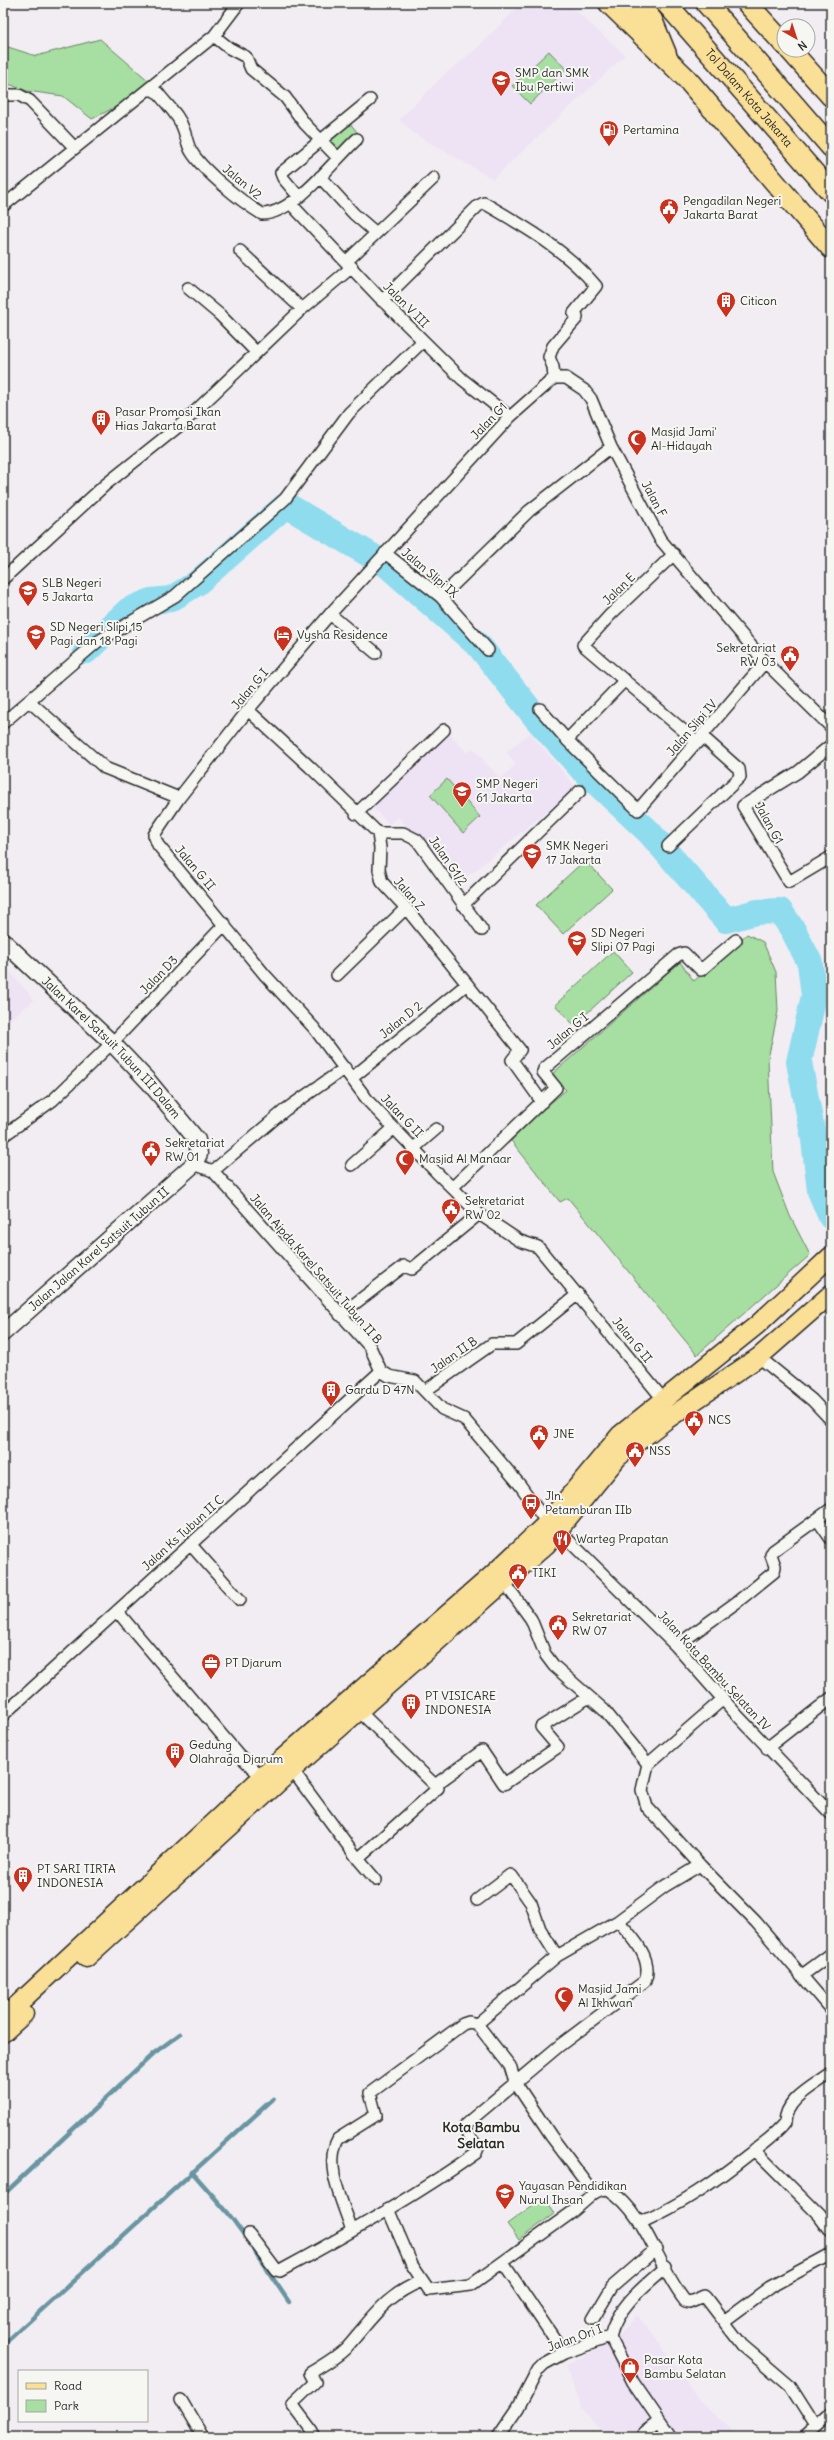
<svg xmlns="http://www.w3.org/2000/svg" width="834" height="2440" font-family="Delius,sans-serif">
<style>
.built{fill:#eee2f5}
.green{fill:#a7dea1;stroke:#698466}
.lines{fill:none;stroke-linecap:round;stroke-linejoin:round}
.stream{stroke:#6795a1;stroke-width:4.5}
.river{stroke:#8fdcef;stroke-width:26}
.street-casing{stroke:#2b2b2b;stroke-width:14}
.secondary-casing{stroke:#2b2b2b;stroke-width:19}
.primary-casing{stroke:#2b2b2b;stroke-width:21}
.highway-casing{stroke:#2b2b2b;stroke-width:23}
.street{stroke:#f6f6f2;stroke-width:11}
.secondary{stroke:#f6f6f2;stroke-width:16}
.primary{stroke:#fadf96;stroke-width:18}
.highway{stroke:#fadf96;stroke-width:20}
.labels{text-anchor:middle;stroke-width:4;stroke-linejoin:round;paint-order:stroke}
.poi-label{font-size:12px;fill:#2b2b2b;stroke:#f6f6f2;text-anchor:start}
.street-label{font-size:12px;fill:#2b2b2b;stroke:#f6f6f2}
.quarter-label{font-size:14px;font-weight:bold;fill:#2b2b2b;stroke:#f6f6f2}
</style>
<rect width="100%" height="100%" fill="#f2edf3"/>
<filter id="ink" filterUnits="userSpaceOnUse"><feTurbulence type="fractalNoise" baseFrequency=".025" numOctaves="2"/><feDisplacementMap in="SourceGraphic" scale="8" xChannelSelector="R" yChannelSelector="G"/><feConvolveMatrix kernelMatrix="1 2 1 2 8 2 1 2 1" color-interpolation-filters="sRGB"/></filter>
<g filter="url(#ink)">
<!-- built -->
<path class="built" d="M522 3H567L625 55 493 179 415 134 399 120 445 74 474 51Z
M442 726 467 753 473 748 500 779 516 764 506 752 530 733 576 787 461 882 398 817 389 824 365 800Z
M3 964 34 1000 3 1025Z
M637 2315 661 2345 699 2401 739 2437H605L583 2409 565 2366 615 2340Z"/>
<!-- green -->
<path class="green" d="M100 39 149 81 145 92 92 119 63 96 27 91 3 82V41L8 47 36 56Z
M549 51 566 69 530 104 512 86Z
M348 121 358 133 337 150 328 138Z
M447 779 480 817 463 833 430 795Z
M585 860 612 889 563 934 536 905Z
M747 934 763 942 776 972 778 1011 768 1059 773 1172 790 1216 810 1255 697 1355 568 1198 560 1202 509 1138 566 1090 551 1075 680 962 694 981Z
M613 951 632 972 574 1025 555 1005Z
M544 2197 555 2213 519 2240 507 2224Z"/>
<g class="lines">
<!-- stream -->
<path class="stream" d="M192 2172 228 2213 247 2239
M3 2195 154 2053 180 2034
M251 2246 289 2302
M3 2345 273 2099"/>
<!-- river -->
<path class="river" d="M86 651 129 610 151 601 171 599 197 583 286 505 387 565 480 647 537 719 582 769 649 832 726 920 757 912 780 911 793 930 810 963 814 996 799 1062 814 1140 820 1191 831 1217"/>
<!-- street casing -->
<g class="street-casing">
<path id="street" d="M214 36 229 48 246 57 251 69 285 97 305 124 337 157
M147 90 214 36 239 3
M3 95H19L30 101 74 147
M320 177 354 214 376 233
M299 197 283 178 281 173 370 100
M290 203 378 296 462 379 510 417
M3 206 147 90H153L158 93C166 104 179 115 183 128 186 135 187 144 191 151 203 171 242 202 262 214 296 213 333 161 357 139
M240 251 302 309
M347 261 434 178
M188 288 220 315 256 352
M382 301 478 206 484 203C524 226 566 250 596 286L574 313 577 316V318L553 346 549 357 553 367 554 378
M385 553 441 597 488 650
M674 554 610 615 583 645 698 743
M3 579 105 485 184 422 302 309 352 267
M441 597 529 511 611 447
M330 614 376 653
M29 701 105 768 179 798
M540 709 567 740 638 810 765 662
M248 710 310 767 378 833 380 848 379 870 382 882 406 908 520 1050 512 1060 542 1102
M3 723 97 642 175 596 285 499 349 413 423 341
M567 740 625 680
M831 745 798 772 743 806 789 882 831 857
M356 814 444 730
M378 833H403L417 840 482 930
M668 846 740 777 739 769 703 737
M463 905 580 791
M337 975 406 908
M352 1078 467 984
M3 1136 53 1100 112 1043 225 924
M414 1148 436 1129
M194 1164 213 1171 370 1347 381 1371 389 1376 415 1381 442 1409 464 1419 520 1485 547 1523
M352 1165 394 1128
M213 1171 285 1110 345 1068
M453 1187 556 1088 543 1072 544 1069 678 955 684 953 701 970 736 940
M340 1315 404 1266 412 1269 479 1214
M759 1357 812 1400 831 1420
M425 1391 492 1344H516L578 1294
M663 1399 538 1247 520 1241 479 1214 437 1173 369 1102 314 1028 265 975 158 845 154 835 179 798 248 710 330 614 510 417 554 378H566L584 390 591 399 611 447 660 539 765 662 831 727
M817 1519 831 1539
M559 1531 676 1646 737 1715 831 1814
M190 1544 240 1600
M504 1582 531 1619 545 1654 554 1666 604 1710 648 1764
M117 1611 238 1754 263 1778
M676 1646 737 1602 774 1572 775 1566 771 1555 773 1551 831 1509
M723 1699 648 1764 642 1790 647 1807 700 1865 756 1922 831 2010
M359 1711 438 1788 358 1859 376 1880
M3 1715 381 1371
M767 1748 831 1698
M292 1770 358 1859
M435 1785 482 1751 504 1784 558 1747 541 1727 589 1697
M477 1900 510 1875 512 1876 531 1903 540 1929 557 1956
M801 1976 831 1954
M477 2024 510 2066 515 2082 551 2136 594 2193
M754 2150 819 2215 831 2231
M388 2209 412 2265 429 2290 471 2285 571 2213 594 2193 600 2190 608 2189C648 2215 657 2266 685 2301L690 2302 704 2296 706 2298 742 2345 790 2386 816 2427
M640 2223C682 2204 713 2183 748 2155 761 2145 775 2136 785 2123 785 2099 814 2086 831 2073
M352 2231C344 2204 323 2166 338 2139L376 2115 370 2093 463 2024 469 2022 477 2024 557 1956 618 1921 665 1886 700 1865
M249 2234 276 2270 280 2271C347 2235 414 2197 476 2153L478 2148 464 2129 466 2124 559 2046 645 1981C654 1959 632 1936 618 1921
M503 2263 564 2353
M593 2319 612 2287 656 2249
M724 2321 770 2287 831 2254
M610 2337 633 2382 671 2437
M610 2337C617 2307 644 2286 666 2267
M181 2400 203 2437
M314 2437 313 2432 292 2404 315 2382 310 2373C323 2365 336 2358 346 2348 372 2319 384 2296 422 2281
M498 2437 518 2408 538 2370 544 2364 564 2353 610 2337
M644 2437V2432L658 2421
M805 2437 831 2414"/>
</g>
<!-- secondary casing -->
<g class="secondary-casing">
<g id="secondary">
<path id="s1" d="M3 941 112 1043 149 1082 197 1140 199 1154 194 1164 3 1333"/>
</g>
</g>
<!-- primary casing -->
<g class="primary-casing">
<path id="primary" d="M86 1958 292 1770 546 1545 618 1457 666 1420 759 1357 831 1294
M3 2018 276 1764 491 1576 547 1523 620 1435 757 1325 831 1256
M3 2033 24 2014"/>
</g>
<!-- highway casing -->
<g class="highway-casing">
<g id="highway">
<path d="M609 3 686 78 831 248"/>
<path d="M637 3 652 20 666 54"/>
<path id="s2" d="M666 3 831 192"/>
<path d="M706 3 831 147"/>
<path d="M747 3 784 44"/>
<path d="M790 50 831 96"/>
</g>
</g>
<!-- street -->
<use href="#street" class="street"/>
<!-- secondary -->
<use href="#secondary" class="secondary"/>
<!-- primary -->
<use href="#primary" class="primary"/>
<!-- highway -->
<use href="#highway" class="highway"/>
</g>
</g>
<!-- icons -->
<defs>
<g id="school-pin" transform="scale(1)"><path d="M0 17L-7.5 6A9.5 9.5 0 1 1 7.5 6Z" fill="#c8321e" stroke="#f6f6f2"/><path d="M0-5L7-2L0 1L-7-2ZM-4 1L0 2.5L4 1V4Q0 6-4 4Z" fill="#fff"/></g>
<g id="fuel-pin" transform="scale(1)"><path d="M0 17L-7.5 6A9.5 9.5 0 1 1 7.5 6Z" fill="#c8321e" stroke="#f6f6f2"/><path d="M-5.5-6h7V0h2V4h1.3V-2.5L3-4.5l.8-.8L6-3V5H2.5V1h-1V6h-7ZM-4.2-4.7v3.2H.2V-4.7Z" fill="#fff"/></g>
<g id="civic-pin" transform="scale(1)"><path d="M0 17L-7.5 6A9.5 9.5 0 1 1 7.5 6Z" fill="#c8321e" stroke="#f6f6f2"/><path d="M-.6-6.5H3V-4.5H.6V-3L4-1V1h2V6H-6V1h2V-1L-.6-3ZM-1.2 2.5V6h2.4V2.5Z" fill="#fff"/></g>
<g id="building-pin" transform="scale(1)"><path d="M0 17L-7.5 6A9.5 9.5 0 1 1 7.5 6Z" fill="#c8321e" stroke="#f6f6f2"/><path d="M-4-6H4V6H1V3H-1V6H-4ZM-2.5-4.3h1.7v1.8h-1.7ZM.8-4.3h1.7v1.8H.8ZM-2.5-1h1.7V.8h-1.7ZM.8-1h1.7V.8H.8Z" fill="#fff"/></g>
<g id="mosque-pin" transform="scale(1)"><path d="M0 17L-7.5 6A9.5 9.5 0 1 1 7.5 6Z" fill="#c8321e" stroke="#f6f6f2"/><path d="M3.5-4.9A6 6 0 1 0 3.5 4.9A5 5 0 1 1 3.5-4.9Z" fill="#fff"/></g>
<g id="hotel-pin" transform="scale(1)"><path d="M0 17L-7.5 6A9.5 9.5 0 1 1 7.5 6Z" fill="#c8321e" stroke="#f6f6f2"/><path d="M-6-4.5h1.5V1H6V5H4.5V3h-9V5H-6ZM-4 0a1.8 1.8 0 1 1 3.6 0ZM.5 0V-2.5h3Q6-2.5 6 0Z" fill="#fff"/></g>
<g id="bus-pin" transform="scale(1)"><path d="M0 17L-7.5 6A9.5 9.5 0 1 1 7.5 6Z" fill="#c8321e" stroke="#f6f6f2"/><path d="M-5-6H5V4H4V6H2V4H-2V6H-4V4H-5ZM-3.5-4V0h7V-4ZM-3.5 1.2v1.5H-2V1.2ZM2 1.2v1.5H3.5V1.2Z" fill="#fff"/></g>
<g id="restaurant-pin" transform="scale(1)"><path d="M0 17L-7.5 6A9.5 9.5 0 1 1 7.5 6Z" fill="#c8321e" stroke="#f6f6f2"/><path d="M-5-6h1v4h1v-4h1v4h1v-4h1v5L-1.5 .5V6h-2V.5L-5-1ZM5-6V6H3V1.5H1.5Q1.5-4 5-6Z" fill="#fff"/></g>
<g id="office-pin" transform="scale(1)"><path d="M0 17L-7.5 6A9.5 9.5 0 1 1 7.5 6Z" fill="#c8321e" stroke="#f6f6f2"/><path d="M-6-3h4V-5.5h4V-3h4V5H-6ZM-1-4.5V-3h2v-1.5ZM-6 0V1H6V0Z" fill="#fff"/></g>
<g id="shop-pin" transform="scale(1)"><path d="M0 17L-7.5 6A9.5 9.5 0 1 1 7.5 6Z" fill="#c8321e" stroke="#f6f6f2"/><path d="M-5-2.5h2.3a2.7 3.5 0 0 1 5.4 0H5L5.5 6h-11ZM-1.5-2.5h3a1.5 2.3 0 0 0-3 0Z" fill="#fff"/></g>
</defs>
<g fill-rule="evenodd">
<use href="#school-pin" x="501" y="80"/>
<use href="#fuel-pin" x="609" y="130"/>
<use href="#civic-pin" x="669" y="208"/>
<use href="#building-pin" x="726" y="301"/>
<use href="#building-pin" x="101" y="419"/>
<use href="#mosque-pin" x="637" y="439"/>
<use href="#school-pin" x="28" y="590"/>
<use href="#school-pin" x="36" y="634"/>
<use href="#hotel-pin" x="283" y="635"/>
<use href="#civic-pin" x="790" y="655"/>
<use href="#school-pin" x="462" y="791"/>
<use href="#school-pin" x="532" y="853"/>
<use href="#school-pin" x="577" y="940"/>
<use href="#civic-pin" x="151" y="1150"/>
<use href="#mosque-pin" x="405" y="1159"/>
<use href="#civic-pin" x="451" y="1208"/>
<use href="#building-pin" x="331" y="1390"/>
<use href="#civic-pin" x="694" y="1420"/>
<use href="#civic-pin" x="539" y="1434"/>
<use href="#civic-pin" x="635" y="1451"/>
<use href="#bus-pin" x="531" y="1503"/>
<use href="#restaurant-pin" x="562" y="1539"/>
<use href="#civic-pin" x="518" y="1573"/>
<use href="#civic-pin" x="558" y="1624"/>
<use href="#office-pin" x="211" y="1663"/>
<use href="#building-pin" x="411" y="1703"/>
<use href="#building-pin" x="175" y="1752"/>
<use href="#building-pin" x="23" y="1876"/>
<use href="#mosque-pin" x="564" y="1996"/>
<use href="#school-pin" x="505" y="2193"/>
<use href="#shop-pin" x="630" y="2367"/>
</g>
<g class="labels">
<!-- poi labels -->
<g class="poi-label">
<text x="515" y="77">SMP dan SMK<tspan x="515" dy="14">Ibu Pertiwi</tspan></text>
<text x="623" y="134">Pertamina</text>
<text x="683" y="205">Pengadilan Negeri<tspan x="683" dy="14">Jakarta Barat</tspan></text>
<text x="740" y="305">Citicon</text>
<text x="115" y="416">Pasar Promosi Ikan<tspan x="115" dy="14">Hias Jakarta Barat</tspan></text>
<text x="651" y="436">Masjid Jami'<tspan x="651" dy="14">Al-Hidayah</tspan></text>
<text x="42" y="587">SLB Negeri<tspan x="42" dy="14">5 Jakarta</tspan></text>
<text x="50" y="631">SD Negeri Slipi 15<tspan x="50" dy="14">Pagi dan 18 Pagi</tspan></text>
<text x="297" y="639">Vysha Residence</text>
<text x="776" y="652" text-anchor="end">Sekretariat<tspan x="776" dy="14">RW 03</tspan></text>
<text x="476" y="788">SMP Negeri<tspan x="476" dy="14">61 Jakarta</tspan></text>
<text x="546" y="850">SMK Negeri<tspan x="546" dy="14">17 Jakarta</tspan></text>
<text x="591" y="937">SD Negeri<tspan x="591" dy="14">Slipi 07 Pagi</tspan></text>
<text x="165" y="1147">Sekretariat<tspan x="165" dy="14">RW 01</tspan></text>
<text x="419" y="1163">Masjid Al Manaar</text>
<text x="465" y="1205">Sekretariat<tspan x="465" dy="14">RW 02</tspan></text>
<text x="345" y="1394">Gardu D 47N</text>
<text x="708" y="1424">NCS</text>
<text x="553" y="1438">JNE</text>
<text x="649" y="1455">NSS</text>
<text x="545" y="1500">Jln.<tspan x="545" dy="14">Petamburan IIb</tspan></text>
<text x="576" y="1543">Warteg Prapatan</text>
<text x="532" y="1577">TIKI</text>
<text x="572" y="1621">Sekretariat<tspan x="572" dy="14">RW 07</tspan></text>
<text x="225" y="1667">PT Djarum</text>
<text x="425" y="1700">PT VISICARE<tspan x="425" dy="14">INDONESIA</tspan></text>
<text x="189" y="1749">Gedung<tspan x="189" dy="14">Olahraga Djarum</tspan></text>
<text x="37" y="1873">PT SARI TIRTA<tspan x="37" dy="14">INDONESIA</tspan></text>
<text x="578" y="1993">Masjid Jami<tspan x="578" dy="14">Al Ikhwan</tspan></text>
<text x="519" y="2190">Yayasan Pendidikan<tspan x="519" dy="14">Nurul Ihsan</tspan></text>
<text x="644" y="2364">Pasar Kota<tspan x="644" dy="14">Bambu Selatan</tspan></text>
</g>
<!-- street labels -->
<g class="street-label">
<text dy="4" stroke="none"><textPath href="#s2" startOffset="126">Tol Dalam Kota Jakarta</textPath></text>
<text transform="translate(242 182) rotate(40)" y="4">Jalan V2</text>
<text transform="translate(406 305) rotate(45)" y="4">Jalan V III</text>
<text transform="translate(489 421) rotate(-46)" y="4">Jalan G1</text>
<text transform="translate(654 499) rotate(62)" y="4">Jalan F</text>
<text transform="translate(430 573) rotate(40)" y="4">Jalan Slipi IX</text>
<text transform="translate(619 589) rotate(-44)" y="4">Jalan E</text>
<text transform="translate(250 689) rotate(-50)" y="4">Jalan G I</text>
<text transform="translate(692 728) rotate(-49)" y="4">Jalan Slipi IV</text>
<text transform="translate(769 823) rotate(61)" y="4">Jalan G1</text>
<text transform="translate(448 861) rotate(55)" y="4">Jalan G1/2</text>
<text transform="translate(195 868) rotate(50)" y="4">Jalan G II</text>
<text transform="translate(409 894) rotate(49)" y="4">Jalan Z</text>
<text transform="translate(159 975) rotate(-46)" y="4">Jalan D3</text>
<text transform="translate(401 1020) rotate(-39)" y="4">Jalan D 2</text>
<text transform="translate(568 1031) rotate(-40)" y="4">Jalan G I</text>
<text dy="4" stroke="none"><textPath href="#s1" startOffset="152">Jalan Karel Satsuit Tubun III Dalam</textPath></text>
<text transform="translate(402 1116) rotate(46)" y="4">Jalan G II</text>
<text transform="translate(99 1249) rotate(-41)" y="4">Jalan Jalan Karel Satsuit Tubun II</text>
<text transform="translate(316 1269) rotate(49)" y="4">Jalan Aipda Karel Satsuit Tubun II B</text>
<text transform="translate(632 1340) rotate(51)" y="4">Jalan G II</text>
<text transform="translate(454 1355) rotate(-35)" y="4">Jalan II B</text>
<text transform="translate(183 1533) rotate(-42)" y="4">Jalan Ks Tubun II C</text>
<text transform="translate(714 1671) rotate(47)" y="4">Jalan Kota Bambu Selatan IV</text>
<text transform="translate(575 2338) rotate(-20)" y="4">Jalan Ori I</text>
</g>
<!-- quarter labels -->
<g class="quarter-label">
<text x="481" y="2132">Kota Bambu<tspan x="481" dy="16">Selatan</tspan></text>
</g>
</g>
<!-- margin -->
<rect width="834" height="2440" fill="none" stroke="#f6f6f2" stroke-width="16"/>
<rect x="8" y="8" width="818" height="2424" fill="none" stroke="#2b2b2b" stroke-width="1.5" filter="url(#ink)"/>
<!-- legend -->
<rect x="18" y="2370" width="130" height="52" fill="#f6f6f2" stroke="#a5a5a2"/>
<rect x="26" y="2383" width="20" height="6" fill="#fadf96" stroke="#a5a5a2"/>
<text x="54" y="2390" font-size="12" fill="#2b2b2b">Road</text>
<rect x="26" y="2400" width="20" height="12" fill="#a7dea1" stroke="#a5a5a2"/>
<text x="54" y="2410" font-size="12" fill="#2b2b2b">Park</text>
<!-- north arrow -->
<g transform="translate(796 38) rotate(141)"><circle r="19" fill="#f6f6f2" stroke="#a5a5a2"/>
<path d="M0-3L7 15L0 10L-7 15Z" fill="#c8321e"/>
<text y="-6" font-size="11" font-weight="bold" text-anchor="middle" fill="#2b2b2b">N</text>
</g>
</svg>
